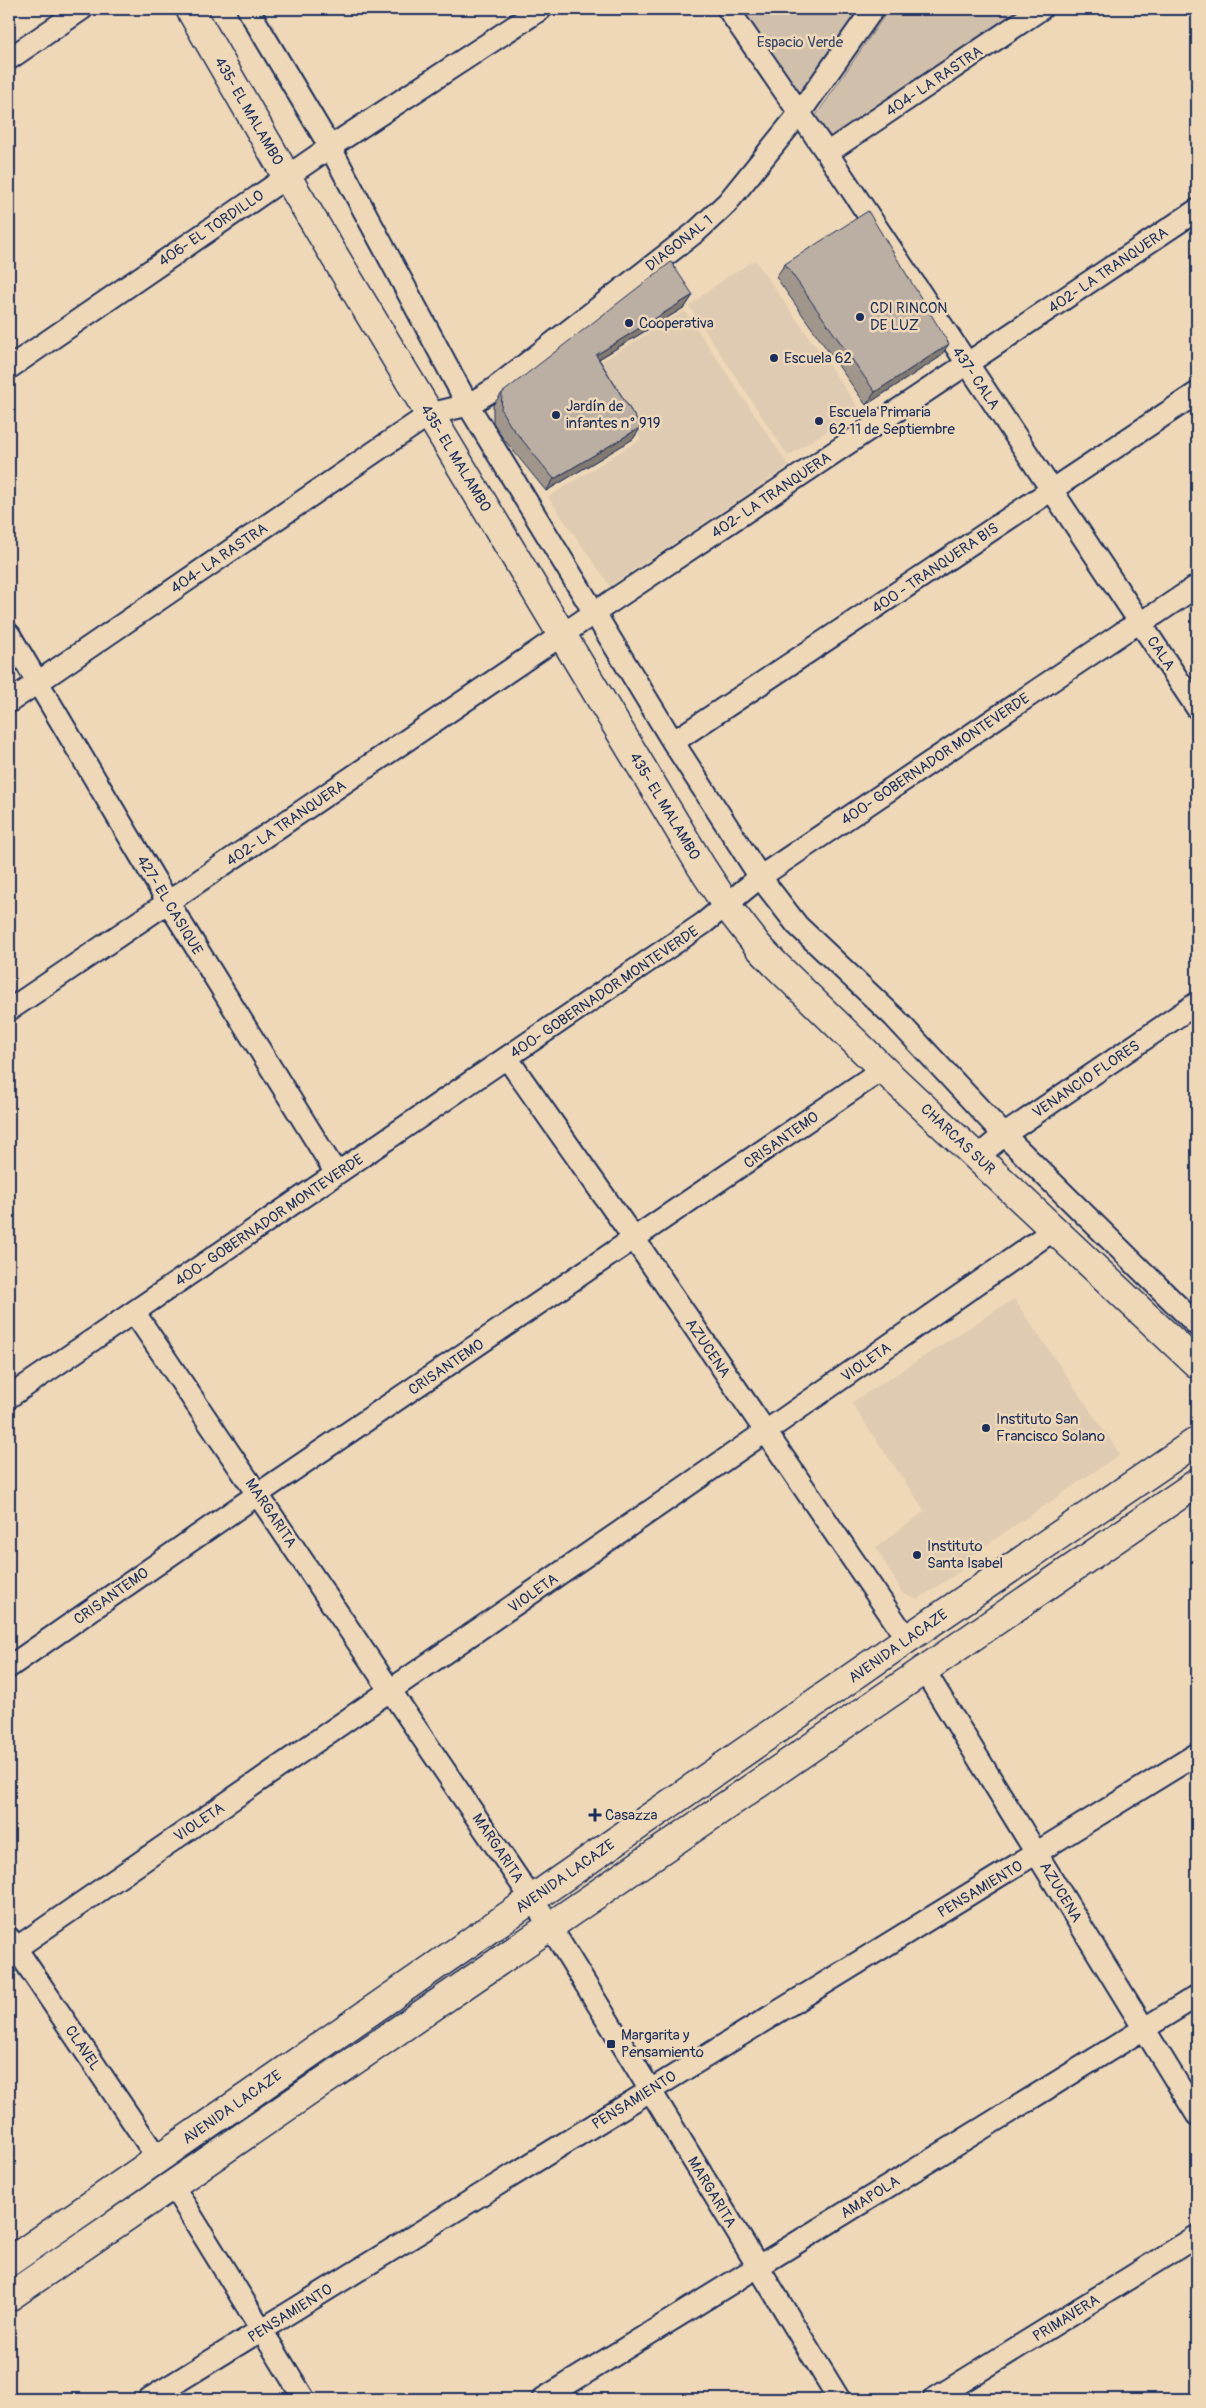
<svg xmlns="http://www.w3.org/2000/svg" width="1206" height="2408" font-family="Pangolin,sans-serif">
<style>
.built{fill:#dfcbb1}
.green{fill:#d0bfab;stroke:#767784}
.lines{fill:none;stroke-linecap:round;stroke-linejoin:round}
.street-casing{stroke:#1b2f5e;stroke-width:25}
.secondary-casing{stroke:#1b2f5e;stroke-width:31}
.primary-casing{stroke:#1b2f5e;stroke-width:31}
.street{stroke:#efd8b8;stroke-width:21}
.secondary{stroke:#efd8b8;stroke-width:28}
.primary{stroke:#efd8b8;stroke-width:28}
.wall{fill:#a1968b;stroke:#1b2f5e}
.shaded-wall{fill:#837a71;stroke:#1b2f5e}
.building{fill:#bbaea2;stroke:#1b2f5e}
.poi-dot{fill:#1b2f5e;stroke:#efd8b8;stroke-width:2}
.labels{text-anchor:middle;stroke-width:5;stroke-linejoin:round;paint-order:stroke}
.park-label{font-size:15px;fill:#36456a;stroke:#efd8b8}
.street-label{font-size:15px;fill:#1b2f5e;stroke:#efd8b8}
.poi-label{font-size:15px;fill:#1b2f5e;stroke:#efd8b8;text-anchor:start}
</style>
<rect width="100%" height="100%" fill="#efd8b8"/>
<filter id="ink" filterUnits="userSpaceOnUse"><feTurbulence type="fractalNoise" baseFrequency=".02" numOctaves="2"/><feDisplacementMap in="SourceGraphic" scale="10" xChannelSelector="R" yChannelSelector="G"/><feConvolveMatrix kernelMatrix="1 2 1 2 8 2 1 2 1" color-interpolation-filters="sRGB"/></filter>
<g filter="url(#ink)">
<!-- built -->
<path class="built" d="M755 260 860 410 788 456 689 306 724 279Z
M685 311 789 466 610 586 548 497 641 439 596 365Z
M1014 1299 1120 1454 960 1563 962 1570 918 1599 903 1594 876 1547 925 1511 851 1403Z"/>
<!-- green -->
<path class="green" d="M739 9H861L799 101Z
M889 9H1024L832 138 815 117Z"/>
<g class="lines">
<!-- street casing -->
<g class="street-casing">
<path id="street" d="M248 9 330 147 468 405 673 742 760 877 797 925 894 1017 1004 1135 1197 1325
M728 9 827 153 1197 708
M9 59 82 9
M827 153 1041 9
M9 368 330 147 541 9
M9 634 168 902 336 1173
M9 702 430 414 468 405 491 391 697 231 727 203 799 114 873 9
M673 742 1197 393
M9 1010 594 613 1197 210
M507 1058 635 1240 907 1639
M977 1157 1004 1135 1197 1003
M134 1312 550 1926 839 2399
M9 1397 704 923 760 877 1125 631 1157 613 1197 586
M9 1667 258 1494 883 1069
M924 1670 1197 2115
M9 1938 158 2159
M9 1953 765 1432 1055 1229
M173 2186 304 2399
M149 2399 1197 1754
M543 2399 1197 1996
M934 2399 1197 2236"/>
</g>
<!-- secondary casing -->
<g class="secondary-casing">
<path id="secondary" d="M190 9 287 177 701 866 727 906 758 946 775 964 883 1069 1197 1364"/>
</g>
<!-- primary casing -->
<g class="primary-casing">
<path id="primary" d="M9 2262 907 1639 1197 1441
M9 2297 1197 1483"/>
</g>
<!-- street -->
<use href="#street" class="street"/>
<!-- secondary -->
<use href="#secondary" class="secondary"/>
<!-- primary -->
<use href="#primary" class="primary"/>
</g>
<!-- wall -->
<path class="wall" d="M785 264 940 357 866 405 776 277Z
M693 295 685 307 599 359 641 427 633 439 546 491 502 437 493 422V405L502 393Z"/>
<!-- shaded-wall -->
<path class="shaded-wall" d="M693 295 685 307 587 366 596 355Z
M949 344 940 357 866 405 875 392Z
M641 427 633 439 546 491 554 479Z"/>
<!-- building -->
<path class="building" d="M868 211 949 344 875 392 785 264Z
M671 262 693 295 596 355 641 427 554 479 510 425 501 410 502 393Z"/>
</g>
<!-- markers -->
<g class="poi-dot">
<circle cx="860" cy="317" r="5"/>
<circle cx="629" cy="323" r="5"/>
<circle cx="774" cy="358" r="5"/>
<circle cx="556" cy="415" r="5"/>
<circle cx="819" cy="421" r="5"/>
<circle cx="986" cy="1428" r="5"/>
<circle cx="917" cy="1555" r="5"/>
<path d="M592.5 1807.5h5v5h5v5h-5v5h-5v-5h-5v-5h5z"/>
<rect x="606" y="2039" width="10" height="10" rx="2.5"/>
</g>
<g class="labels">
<!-- park labels -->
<g class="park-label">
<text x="800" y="47">Espacio Verde</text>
</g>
<!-- street labels -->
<g class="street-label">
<text transform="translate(934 81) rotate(-34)" y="5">404- LA RASTRA</text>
<text transform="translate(249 111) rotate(60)" y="5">435- EL MALAMBO</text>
<text transform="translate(211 228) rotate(-34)" y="5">406- EL TORDILLO</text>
<text transform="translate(679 243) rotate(-38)" y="5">DIAGONAL 1</text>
<text transform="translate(1108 270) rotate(-34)" y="5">402- LA TRANQUERA</text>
<text transform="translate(976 378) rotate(56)" y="5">437- CALA</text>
<text transform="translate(456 458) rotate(59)" y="5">435- EL MALAMBO</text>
<text transform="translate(771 495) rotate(-34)" y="5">402- LA TRANQUERA</text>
<text transform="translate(219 558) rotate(-34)" y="5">404- LA RASTRA</text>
<text transform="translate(935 568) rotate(-34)" y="5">400 - TRANQUERA BIS</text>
<text transform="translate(1161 653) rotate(56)" y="5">CALA</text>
<text transform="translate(935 759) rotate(-34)" y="5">400- GOBERNADOR MONTEVERDE</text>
<text transform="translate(665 806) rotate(59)" y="5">435- EL MALAMBO</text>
<text transform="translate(286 823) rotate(-34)" y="5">402- LA TRANQUERA</text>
<text transform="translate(170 905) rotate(59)" y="5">427- EL CASIQUE</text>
<text transform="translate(604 992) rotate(-34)" y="5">400- GOBERNADOR MONTEVERDE</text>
<text transform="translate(1086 1079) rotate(-34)" y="5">VENANCIO FLORES</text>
<text transform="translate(958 1139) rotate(43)" y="5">CHARCAS SUR</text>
<text transform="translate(781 1140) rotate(-35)" y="5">CRISANTEMO</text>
<text transform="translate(269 1220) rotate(-34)" y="5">400- GOBERNADOR MONTEVERDE</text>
<text transform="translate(708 1348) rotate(56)" y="5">AZUCENA</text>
<text transform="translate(866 1362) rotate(-35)" y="5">VIOLETA</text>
<text transform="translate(446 1367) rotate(-34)" y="5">CRISANTEMO</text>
<text transform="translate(271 1513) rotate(56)" y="5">MARGARITA</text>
<text transform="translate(533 1593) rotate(-35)" y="5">VIOLETA</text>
<text transform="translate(111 1596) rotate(-35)" y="5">CRISANTEMO</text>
<text transform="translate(898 1646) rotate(-35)" y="5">AVENIDA LACAZE</text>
<text transform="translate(199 1822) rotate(-34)" y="5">VIOLETA</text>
<text transform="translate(498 1848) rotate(56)" y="5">MARGARITA</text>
<text transform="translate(565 1876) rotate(-35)" y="5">AVENIDA LACAZE</text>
<text transform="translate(980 1889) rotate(-31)" y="5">PENSAMIENTO</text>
<text transform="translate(1061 1892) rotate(59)" y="5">AZUCENA</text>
<text transform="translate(83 2048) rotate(56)" y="5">CLAVEL</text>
<text transform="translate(634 2100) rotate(-32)" y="5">PENSAMIENTO</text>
<text transform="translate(232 2107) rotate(-35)" y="5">AVENIDA LACAZE</text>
<text transform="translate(712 2192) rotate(59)" y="5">MARGARITA</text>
<text transform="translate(870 2197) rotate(-32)" y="5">AMAPOLA</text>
<text transform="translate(290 2313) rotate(-32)" y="5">PENSAMIENTO</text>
<text transform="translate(1066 2318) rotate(-32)" y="5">PRIMAVERA</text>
</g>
<!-- poi labels -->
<g class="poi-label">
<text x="870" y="313">CDI RINCON<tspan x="870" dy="17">DE LUZ</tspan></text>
<text x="639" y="328">Cooperativa</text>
<text x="784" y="363">Escuela 62</text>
<text x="566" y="411">Jardín de<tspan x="566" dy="17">infantes n° 919</tspan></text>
<text x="829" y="417">Escuela Primaria<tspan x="829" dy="17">62 11 de Septiembre</tspan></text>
<text x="996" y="1424">Instituto San<tspan x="996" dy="17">Francisco Solano</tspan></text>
<text x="927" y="1551">Instituto<tspan x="927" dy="17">Santa Isabel</tspan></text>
<text x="605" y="1820">Casazza</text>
<text x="621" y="2040">Margarita y<tspan x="621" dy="17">Pensamiento</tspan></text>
</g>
</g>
<!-- margin -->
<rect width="1206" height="2408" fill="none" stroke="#efd8b8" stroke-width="30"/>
<rect x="15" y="15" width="1176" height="2378" fill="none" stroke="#1b2f5e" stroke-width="2" filter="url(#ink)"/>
</svg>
